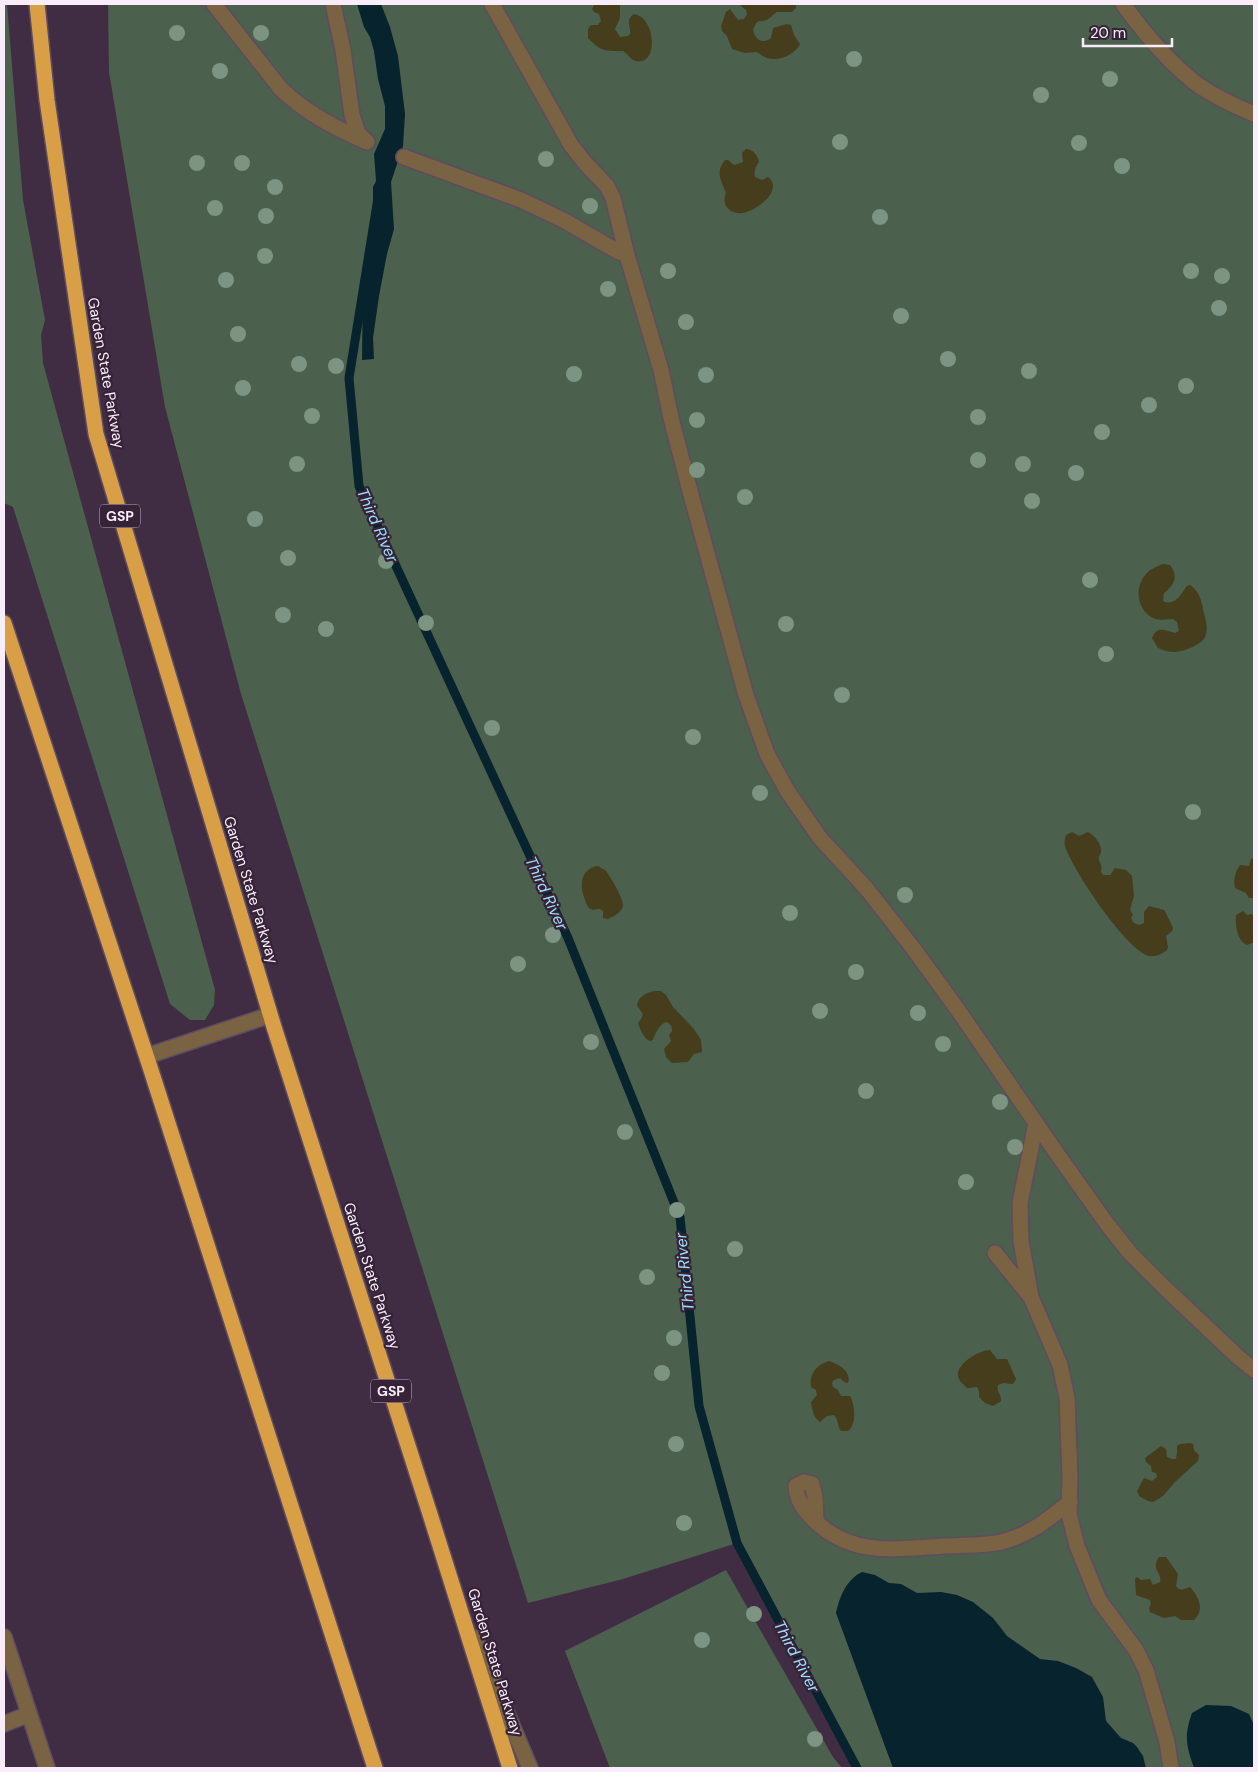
<svg xmlns="http://www.w3.org/2000/svg" width="1258" height="1772" font-family="'DM Sans',sans-serif">
<style>
.green{fill:#4b604d}
.sand{fill:#453d1c}
.water{fill:#07232e}
.lines{fill:none;stroke-linecap:round;stroke-linejoin:round}
.stream{stroke:#07232e;stroke-width:9}
.minor-casing{stroke:#5e4c60;stroke-width:18}
.highway-casing{stroke:#5e4c60;stroke-width:18}
.minor{stroke:#7a6342;stroke-width:15}
.highway{stroke:#d99f47;stroke-width:15}
.tree{fill:#7c9481}
.labels{text-anchor:middle;stroke-width:4.5;stroke-linejoin:round;paint-order:stroke}
.shield{fill:#362338;stroke:#bfb0c0;stroke-width:1}
.shield-label{font-size:14px;font-weight:bold;fill:#faedfb}
.street-label{font-size:15px;fill:#faedfb;stroke:#362338}
.water-label{font-size:16px;font-style:italic;fill:#9ddefa;stroke:#362338}
</style>
<rect width="100%" height="100%" fill="#402d43"/>
<!-- green -->
<path class="green" d="M4 4H7L23 200 45 320 41 335 43 363 215 990 214 1005 205 1020H190L170 1004 13 507 4 503Z
M108 4H1254V1768H857L737 1543 623 1579 528 1603 241 694 165 407 109 72Z
M726 1570 833 1757 842 1768H610L565 1651Z"/>
<!-- sand -->
<path class="sand" d="M595 4H620V18L615 29 620 37 628 36 630 34C631 26 625 20 634 14 656 17 659 66 636 61 631 60 628 54 623 51 606 51 601 52 588 38V29L591 25H598L601 21 599 14 594 12 592 9Z
M741 4H796V8L792 12H777C773 14 770 19 766 20 757 23 758 18 753 30 755 39 762 45 771 38L773 28 787 24 791 25 794 35 800 44C796 54 779 62 767 58 763 57 760 53 756 52L745 53 732 49 727 36 722 31 721 26 726 12 730 9 738 20 744 19 747 14 746 10 741 6Z
M746 149C753 149 758 156 759 162 755 167 754 171 755 177L762 180 768 177C773 181 774 184 772 191 769 201 748 215 737 213 726 211 722 202 726 193 721 180 715 173 725 160H728L734 165 743 162 742 153Z
M1163 564 1170 565C1179 577 1174 585 1164 593L1163 601C1175 607 1181 594 1187 586L1190 585C1199 591 1201 599 1203 609 1205 617 1209 628 1205 637 1202 645 1182 652 1174 652 1168 652 1163 650 1158 648L1152 638C1157 625 1166 631 1175 633L1179 631 1177 622 1173 619C1167 619 1159 621 1153 618 1137 610 1134 587 1146 574 1150 569 1158 566 1163 564Z
M1072 832 1079 836 1088 832C1094 835 1102 844 1101 852 1100 856 1098 856 1099 860 1101 865 1102 866 1101 872L1103 875H1110L1115 868 1126 870 1132 876 1134 896 1130 909 1133 915 1131 918 1133 922 1138 925 1144 923V912L1149 906 1164 910 1166 913 1173 928 1172 931 1166 936 1168 947 1167 950C1162 954 1155 957 1149 956 1126 950 1072 869 1065 846 1064 842 1065 839 1066 835Z
M1254 858V898H1249L1246 893 1235 888C1233 880 1235 872 1240 865L1249 866 1251 859Z
M598 866C601 868 603 869 605 870 610 875 624 900 623 906 621 913 614 916 608 919L603 918V911L600 909C596 909 592 911 589 908 586 905 585 900 584 897 579 883 582 868 598 866Z
M1243 911 1247 915 1252 914 1254 918V942L1247 945C1237 941 1235 925 1236 915Z
M654 991H661L666 995 673 1007 694 1029 701 1040 702 1052 694 1054 688 1062 672 1063 666 1057 664 1049 671 1041 669 1035 672 1031C672 1026 671 1024 666 1022 660 1024 655 1033 653 1040L650 1041C644 1039 640 1029 638 1023 646 1013 642 1014 637 1005 639 996 646 993 654 991Z
M990 1350 997 1359H1007L1016 1379 1013 1384 1003 1383 998 1385C996 1392 1002 1395 1001 1401L993 1406 985 1403 979 1397V1391L977 1387 967 1388C964 1385 960 1382 959 1379 952 1366 979 1350 990 1350Z
M829 1361C839 1364 852 1372 848 1383L844 1382 840 1378 834 1380 832 1383 833 1387 838 1390 841 1396H850C855 1405 857 1424 848 1431H841C837 1426 839 1420 834 1415L827 1416 820 1422C814 1419 812 1409 811 1402L817 1395 816 1390 811 1387C809 1373 817 1365 829 1361Z
M1190 1443 1193 1444 1194 1450 1199 1455 1198 1461 1174 1483 1163 1496 1153 1502 1148 1501 1139 1496 1137 1491 1144 1478 1152 1481 1157 1477 1156 1473 1152 1472 1151 1466 1146 1462 1145 1458 1161 1446 1166 1449 1167 1457 1172 1459H1176L1177 1453V1446L1180 1444Z
M1159 1557H1166L1178 1574 1176 1586C1181 1593 1184 1588 1190 1587 1199 1597 1205 1610 1194 1620H1181L1175 1616 1164 1618 1150 1612 1149 1608 1151 1604 1150 1600 1136 1595 1135 1579 1137 1577 1141 1580 1150 1579 1153 1585 1160 1582C1163 1573 1150 1570 1159 1557Z"/>
<!-- water -->
<path class="water" d="M357 4H381L390 27 398 56 405 114 403 146 391 182 394 229 387 254 379 296 373 338 374 359 362 360 363 279 371 254 377 211 373 203V187L376 181 374 154 385 129V106L378 79 374 51 370 37 364 27Z
M862 1572 875 1575 889 1583 901 1584 917 1593 941 1592 957 1595 973 1602 993 1618 1007 1636 1040 1659 1058 1661 1076 1668 1092 1677 1103 1697 1106 1721 1121 1738 1133 1743 1137 1747 1143 1756 1146 1768H893L836 1613C840 1596 846 1580 862 1572Z
M1206 1705 1231 1706 1249 1714 1254 1725V1768H1194C1186 1745 1184 1736 1192 1713Z"/>
<g class="lines">
<!-- stream -->
<path class="stream" d="M378 198 349 378 359 486 568 938 677 1210 680 1217 699 1406 737 1543 857 1768"/>
<!-- minor casing -->
<g class="minor-casing">
<path id="minor" d="M214 4 281 89C306 113 335 128 367 142
M333 4 343 50 352 115 358 133 366 141
M492 4 571 145 585 163 607 186 613 198 627 255
M1123 4C1142 30 1162 55 1187 76 1203 91 1234 106 1254 114
M404 157 521 200 563 220 617 251 627 255 661 370 671 418 691 495 746 695 767 754 788 792 820 838 866 888 913 948 958 1010 1060 1158 1107 1224 1130 1253 1166 1289 1238 1357 1254 1370
M147 1056 270 1015
M1036 1123 1020 1203 1021 1241 1031 1297 1060 1365 1067 1398 1070 1477 1069 1514 1077 1546 1099 1600 1136 1650 1146 1670 1167 1742 1171 1768
M995 1253 1030 1296
M816 1522 815 1497 812 1484 804 1482 796 1486C797 1502 804 1510 815 1521 853 1557 896 1549 944 1546 963 1545 988 1546 1005 1541 1033 1533 1048 1519 1070 1502
M4 1637 47 1768
M475 1638 530 1768
M4 1724 29 1714"/>
</g>
<!-- highway casing -->
<g class="highway-casing">
<path id="highway" d="M37 4 47 100 96 434 274 1027 429 1511 510 1768
M4 623 150 1067 375 1768"/>
</g>
<!-- minor -->
<use href="#minor" class="minor"/>
<!-- highway -->
<use href="#highway" class="highway"/>
</g>
<!-- trees -->
<g class="tree">
<circle cx="177" cy="33" r="8"/>
<circle cx="261" cy="33" r="8"/>
<circle cx="854" cy="59" r="8"/>
<circle cx="220" cy="71" r="8"/>
<circle cx="1110" cy="79" r="8"/>
<circle cx="1041" cy="95" r="8"/>
<circle cx="840" cy="142" r="8"/>
<circle cx="1079" cy="143" r="8"/>
<circle cx="546" cy="159" r="8"/>
<circle cx="197" cy="163" r="8"/>
<circle cx="242" cy="163" r="8"/>
<circle cx="1122" cy="166" r="8"/>
<circle cx="275" cy="187" r="8"/>
<circle cx="590" cy="206" r="8"/>
<circle cx="215" cy="208" r="8"/>
<circle cx="266" cy="216" r="8"/>
<circle cx="880" cy="217" r="8"/>
<circle cx="265" cy="256" r="8"/>
<circle cx="668" cy="271" r="8"/>
<circle cx="1191" cy="271" r="8"/>
<circle cx="1222" cy="276" r="8"/>
<circle cx="226" cy="280" r="8"/>
<circle cx="608" cy="289" r="8"/>
<circle cx="1219" cy="308" r="8"/>
<circle cx="901" cy="316" r="8"/>
<circle cx="686" cy="322" r="8"/>
<circle cx="238" cy="334" r="8"/>
<circle cx="948" cy="359" r="8"/>
<circle cx="299" cy="364" r="8"/>
<circle cx="336" cy="366" r="8"/>
<circle cx="1029" cy="371" r="8"/>
<circle cx="574" cy="374" r="8"/>
<circle cx="706" cy="375" r="8"/>
<circle cx="1186" cy="386" r="8"/>
<circle cx="243" cy="388" r="8"/>
<circle cx="1149" cy="405" r="8"/>
<circle cx="312" cy="416" r="8"/>
<circle cx="978" cy="417" r="8"/>
<circle cx="697" cy="420" r="8"/>
<circle cx="1102" cy="432" r="8"/>
<circle cx="978" cy="460" r="8"/>
<circle cx="297" cy="464" r="8"/>
<circle cx="1023" cy="464" r="8"/>
<circle cx="697" cy="470" r="8"/>
<circle cx="1076" cy="473" r="8"/>
<circle cx="745" cy="497" r="8"/>
<circle cx="1032" cy="501" r="8"/>
<circle cx="255" cy="519" r="8"/>
<circle cx="288" cy="558" r="8"/>
<circle cx="386" cy="561" r="8"/>
<circle cx="1090" cy="580" r="8"/>
<circle cx="283" cy="615" r="8"/>
<circle cx="426" cy="623" r="8"/>
<circle cx="786" cy="624" r="8"/>
<circle cx="326" cy="629" r="8"/>
<circle cx="1106" cy="654" r="8"/>
<circle cx="842" cy="695" r="8"/>
<circle cx="492" cy="728" r="8"/>
<circle cx="693" cy="737" r="8"/>
<circle cx="760" cy="793" r="8"/>
<circle cx="1193" cy="812" r="8"/>
<circle cx="905" cy="895" r="8"/>
<circle cx="790" cy="913" r="8"/>
<circle cx="553" cy="935" r="8"/>
<circle cx="518" cy="964" r="8"/>
<circle cx="856" cy="972" r="8"/>
<circle cx="820" cy="1011" r="8"/>
<circle cx="918" cy="1013" r="8"/>
<circle cx="591" cy="1042" r="8"/>
<circle cx="943" cy="1044" r="8"/>
<circle cx="866" cy="1091" r="8"/>
<circle cx="1000" cy="1102" r="8"/>
<circle cx="625" cy="1132" r="8"/>
<circle cx="1015" cy="1147" r="8"/>
<circle cx="966" cy="1182" r="8"/>
<circle cx="677" cy="1210" r="8"/>
<circle cx="735" cy="1249" r="8"/>
<circle cx="647" cy="1277" r="8"/>
<circle cx="674" cy="1338" r="8"/>
<circle cx="662" cy="1373" r="8"/>
<circle cx="676" cy="1444" r="8"/>
<circle cx="684" cy="1523" r="8"/>
<circle cx="754" cy="1614" r="8"/>
<circle cx="702" cy="1640" r="8"/>
<circle cx="815" cy="1739" r="8"/>
</g>
<g class="labels">
<!-- shield labels -->
<g class="shield">
<rect x="100" y="504.5" width="40" height="23" rx="4"/>
<rect x="371" y="1379.5" width="40" height="23" rx="4"/>
</g>
<g class="shield-label">
<text x="120" y="521">GSP</text>
<text x="391" y="1396">GSP</text>
</g>
<!-- street labels -->
<g class="street-label">
<text transform="translate(106 373) rotate(80)" y="5">Garden State Parkway</text>
<text transform="translate(251 890) rotate(73)" y="5">Garden State Parkway</text>
<text transform="translate(372 1276) rotate(72)" y="5">Garden State Parkway</text>
<text transform="translate(495 1662) rotate(73)" y="5">Garden State Parkway</text>
</g>
<!-- water labels -->
<g class="water-label">
<text transform="translate(378 525) rotate(66)" y="6">Third River</text>
<text transform="translate(547 893) rotate(65)" y="6">Third River</text>
<text transform="translate(684 1272) rotate(-96)" y="6">Third River</text>
<text transform="translate(797 1656) rotate(62)" y="6">Third River</text>
</g>
</g>
<!-- border -->
<rect width="1258" height="1772" fill="none" stroke="#faedfb" stroke-width="10"/>
<!-- scale -->
<path d="M1083 38v8h89v-8" fill="none" stroke="#faedfb" stroke-width="2.5"/>
<text x="1090" y="38" font-size="15" fill="#faedfb" stroke="#362338" stroke-width="4" paint-order="stroke">20 m</text>
</svg>
